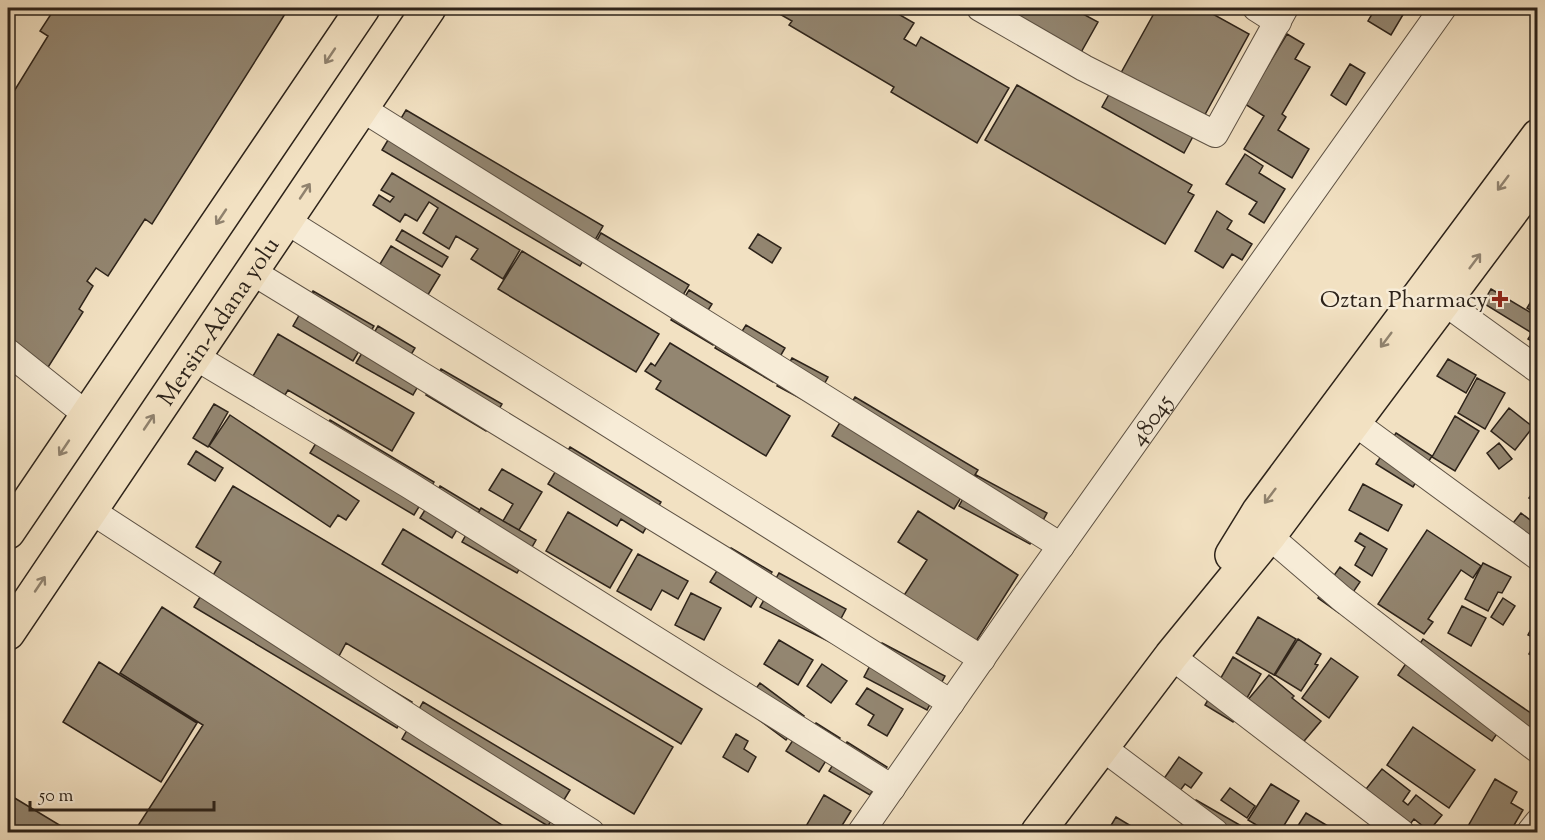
<svg xmlns="http://www.w3.org/2000/svg" width="1545" height="840" font-family="'Sorts Mill Goudy',serif">
<style>
.building{fill:#938671;stroke:#2d231a;stroke-width:1.5}
.lines{fill:none;stroke-linecap:round;stroke-linejoin:round}
.minor-casing{stroke:#5e5244;stroke-width:28}
.major-casing{stroke:#2d231a;stroke-width:36}
.highway-casing{stroke:#2d231a;stroke-width:36}
.minor{stroke:#f7ecd7;stroke-width:26}
.major{stroke:#f2e1c2;stroke-width:33}
.highway{stroke:#f2e1c2;stroke-width:33}
.oneway{stroke:#90826e}
.poi-dot{fill:#8f2418;stroke:#f7ecd7;stroke-width:2}
.labels{text-anchor:middle;stroke-width:5;stroke-linejoin:round;paint-order:stroke}
.poi-label{font-size:24px;fill:#2d231a;stroke:#f7ecd7;text-anchor:end}
.street-label{font-size:24px;fill:#2d231a;stroke:#f7ecd7}
</style>
<rect width="100%" height="100%" fill="#f2e1c2"/>
<filter id="stains"><feTurbulence type="fractalNoise" baseFrequency=".00333" numOctaves="4"/><feColorMatrix values="0 0 0 0 .2 0 0 0 0 .09 0 0 0 0 .02 0 0 0 .5 -.17"/></filter>
<radialGradient id="worn" r=".72"><stop offset=".6" stop-color="#630" stop-opacity="0"/><stop offset="1" stop-color="#630" stop-opacity=".3"/></radialGradient>
<!-- building -->
<path class="building" d="M55 8H274L285 14 152 224 145 219 108 276 96 268 87 281 93 286 79 309 83 312 40 380 8 359V101L48 36 40 31Z
M769 8H888L914 23 904 39 916 46 921 37 1009 88 977 143 891 92 894 87 789 25 792 21Z
M1018 8H1072L1098 22 1070 72 1003 34Z
M1157 8H1202L1249 34 1184 153 1102 107Z
M1360 8H1407L1391 35 1368 21 1372 14Z
M1287 34 1304 44 1295 59 1310 67 1282 114 1286 117 1278 130 1309 149 1292 178 1244 149 1264 116 1245 104Z
M1350 64 1365 73 1346 105 1331 95Z
M1017 85 1192 185 1188 192 1194 195 1165 244 985 140Z
M406 110 603 226 580 266 382 150Z
M1245 154 1263 166 1259 173 1285 189 1264 223 1249 214 1257 202 1226 184Z
M392 173 520 250 503 279 471 259 478 249 456 236 449 249 423 233 438 208 429 202 417 221 405 214 400 222 373 205 379 195 390 202 394 197 381 190Z
M1217 211 1232 221 1227 229 1252 244 1242 260 1232 254 1223 268 1195 251Z
M402 230 448 257 442 267 396 240Z
M601 233 689 285 673 312 585 262Z
M758 234 781 248 772 263 749 248Z
M391 246 440 275 426 298 377 269Z
M522 251 659 334 636 372 498 289Z
M1491 289 1538 317V345L1528 339 1532 333 1483 303Z
M689 290 712 304 705 315 725 328 713 345 671 320Z
M1538 290V315L1527 308Z
M313 291 374 326 353 361 293 326Z
M729 325 741 333 746 325 785 348 774 367 780 370 773 382 715 348Z
M378 326 415 348 403 368 422 379 413 395 356 363Z
M278 334 414 413 392 451 288 390 285 395 253 376Z
M670 343 790 416 766 456 656 389 661 381 645 371 651 363 655 366Z
M792 358 828 377 813 405 777 386Z
M1448 359 1476 375 1466 393 1437 376Z
M441 369 502 404 486 431 426 395Z
M1477 378 1505 393 1485 429 1458 413Z
M855 397 978 470 954 509 832 436Z
M214 404 228 412 208 447 193 438Z
M1509 408 1533 427 1515 450 1491 431Z
M230 415 359 501 346 520 338 515 330 527 209 446Z
M1455 416 1479 431 1455 471 1432 457Z
M330 420 434 482 414 515 310 453Z
M1396 433 1432 456 1413 487 1376 464Z
M1499 443 1512 459 1499 469 1487 453Z
M570 447 661 502 643 533 621 519 617 526 548 484Z
M196 451 223 468 215 481 188 464Z
M502 469 542 492 519 530 503 521 513 504 489 490Z
M976 475 1047 513 1030 544 959 506Z
M1363 484 1402 505 1388 531 1349 510Z
M1538 485V503L1529 498Z
M233 486 673 747 634 814 346 643 338 658 412 702 397 728 194 607 221 562 196 547Z
M440 486 480 510 472 523 464 518 452 538 420 518Z
M481 508 536 540 517 573 462 542Z
M918 511 1018 575 973 646 901 600 927 560 898 542Z
M568 512 632 550 610 588 546 551Z
M1521 513 1538 526V547L1498 542Z
M403 529 702 709 681 744 382 564Z
M1427 530 1481 566 1473 578 1461 570 1428 619 1433 622 1424 634 1378 604Z
M1360 533 1387 549 1372 576 1355 565 1365 547 1355 541Z
M731 548 772 572 751 607 710 582Z
M638 554 688 581 678 599 662 590 651 610 617 591Z
M1483 563 1511 577 1502 593 1498 592 1488 611 1465 599Z
M1340 567 1360 582 1339 613 1318 598Z
M779 573 846 609 837 626 842 648 760 607Z
M691 593 721 608 704 640 675 625Z
M1503 598 1515 606 1503 625 1491 617Z
M1462 606 1486 618 1471 646 1448 633Z
M162 607 513 832H134L203 725 120 673Z
M1538 616V659L1529 654 1537 639 1528 635Z
M1258 617 1296 639 1274 675 1236 653Z
M1298 639 1321 654 1315 664 1318 665 1301 691 1275 675Z
M1423 639 1538 718V759L1498 732 1492 741 1398 675Z
M779 640 813 660 798 685 764 664Z
M882 643 945 676 927 710 864 677Z
M1233 657 1261 674 1233 722 1205 705Z
M1331 658 1358 677 1329 718 1302 698Z
M99 662 197 723 161 782 63 722Z
M822 664 847 681 831 703 807 686Z
M1269 675 1294 696 1292 698 1321 721 1294 753 1240 709Z
M760 683 804 716 786 740 742 707Z
M867 688 903 709 887 736 868 725 874 715 856 704Z
M423 702 570 790 548 826 402 739Z
M816 723 840 738 819 772 786 751 800 729 809 735Z
M1413 727 1475 770 1449 808 1387 765Z
M736 734 748 741 744 749 756 757 748 772 723 757Z
M847 742 887 767 870 795 829 771Z
M1179 757 1202 773 1191 788 1185 784 1179 792 1154 793Z
M1382 769 1410 791 1403 801 1408 805 1416 795 1442 815 1429 831 1414 819 1404 832 1358 799Z
M1495 779 1517 792 1511 803 1523 810 1510 832H1475L1467 828Z
M1271 784 1299 801 1280 832H1268L1248 820Z
M1230 788 1255 806 1247 818 1221 800Z
M8 794 71 832H20L8 825Z
M824 795 851 811 838 832H812L805 828Z
M1196 800 1252 832H1198L1182 824Z
M1306 813 1338 832H1294Z
M1116 817 1141 832H1107Z"/>
<g class="lines">
<!-- minor casing -->
<g class="minor-casing">
<g id="minor">
<path d="M980 8 1084 68 1215 134 1285 8"/>
<path d="M1256 8 1278 22"/>
<path d="M361 108 1061 546"/>
<path d="M285 220 982 659"/>
<path d="M251 271 727 562 951 703"/>
<path d="M1444 302 1538 370"/>
<path d="M8 352 87 415"/>
<path d="M194 356 409 485 892 788"/>
<path d="M1355 423 1538 557"/>
<path d="M90 510 432 732 591 832"/>
<path d="M1269 536 1341 598 1538 750"/>
<path d="M1171 656 1401 832"/>
<path d="M1103 748 1215 832"/>
<path id="s1" d="M861 832 1026 595 1443 8"/>
<path d="M1530 832 1538 822"/>
</g>
</g>
<!-- major casing -->
<g class="major-casing">
<path id="major" d="M1232 555 1259 511 1538 136
M1038 832 1171 656 1269 536 1538 176"/>
</g>
<!-- highway casing -->
<g class="highway-casing">
<g id="highway">
<path d="M8 532 363 8"/>
<path id="s2" d="M8 633 429 8"/>
</g>
</g>
<!-- minor -->
<use href="#minor" class="minor"/>
<!-- major -->
<use href="#major" class="major"/>
<!-- highway -->
<use href="#highway" class="highway"/>
</g>
<!-- one-way arrows -->
<defs><path id="oneway-shaft" d="M-6 0H5M1.5-3L5.5 0L1.5 3" fill="none" stroke-width="1.6" stroke-linecap="round" stroke-linejoin="round" transform="scale(1.5)"/></defs>
<g class="oneway">
<use href="#oneway-shaft" transform="translate(330 56) rotate(124)"/>
<use href="#oneway-shaft" transform="translate(1503 183) rotate(127)"/>
<use href="#oneway-shaft" transform="translate(305 191) rotate(-56)"/>
<use href="#oneway-shaft" transform="translate(221 217) rotate(124)"/>
<use href="#oneway-shaft" transform="translate(1475 261) rotate(-53)"/>
<use href="#oneway-shaft" transform="translate(1386 340) rotate(127)"/>
<use href="#oneway-shaft" transform="translate(149 422) rotate(-56)"/>
<use href="#oneway-shaft" transform="translate(64 448) rotate(124)"/>
<use href="#oneway-shaft" transform="translate(1270 496) rotate(127)"/>
<use href="#oneway-shaft" transform="translate(40 584) rotate(-56)"/>
</g>
<!-- markers -->
<path class="poi-dot" d="M1497 290h6v6h6v6h-6v6h-6v-6h-6v-6h6z"/>
<g class="labels">
<!-- poi labels -->
<g class="poi-label">
<text x="1488" y="307">Oztan Pharmacy</text>
</g>
<!-- street labels -->
<g class="street-label">
<text dy="8" stroke="none"><textPath href="#s2" startOffset="376">Mersin-Adana yolu</textPath></text>
<text dy="8" stroke="none"><textPath href="#s1" startOffset="504">48045</textPath></text>
</g>
</g>
<!-- margin -->
<rect width="1545" height="840" fill="none" stroke="#f2e1c2" stroke-width="30"/>
<rect x="9" y="9" width="1527" height="822" fill="none" stroke="#2d231a" stroke-width="3"/>
<rect x="15" y="15" width="1515" height="810" fill="none" stroke="#2d231a" stroke-width="1.5"/>
<!-- scale -->
<path d="M30 801v9h184v-9" fill="none" stroke="#2d231a" stroke-width="3"/>
<text x="39" y="801" font-size="18" fill="#2d231a" stroke="#f7ecd7" stroke-width="4.5" paint-order="stroke">50 m</text>
<rect width="100%" height="100%" filter="url(#stains)"/>
<rect width="100%" height="100%" fill="url(#worn)"/>
</svg>
